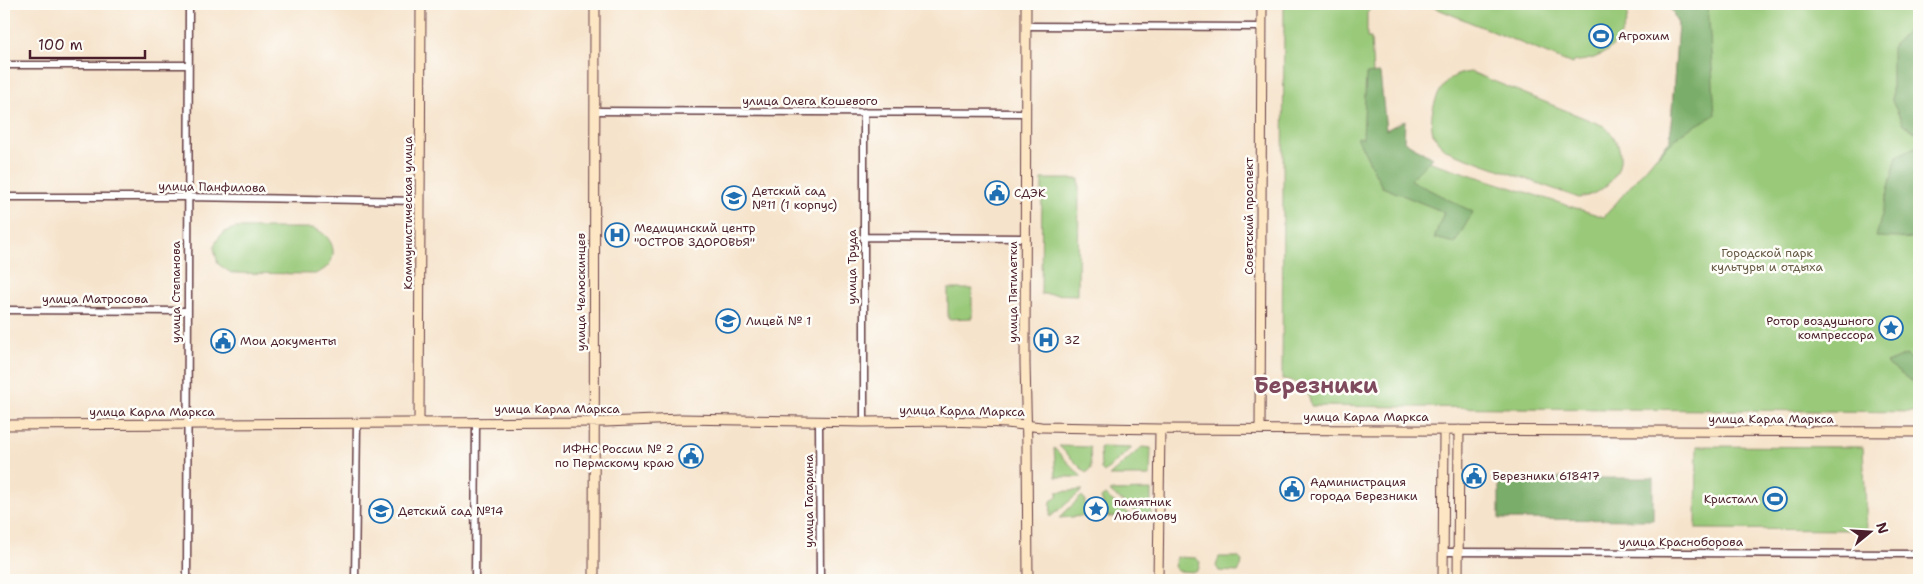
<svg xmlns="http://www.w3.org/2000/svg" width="1923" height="584" font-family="'Shantell Sans',sans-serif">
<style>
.green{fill:#99c979;stroke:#727452}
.forest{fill:#7aad69;stroke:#62664a}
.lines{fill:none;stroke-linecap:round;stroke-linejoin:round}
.stream{stroke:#6aaadd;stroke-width:2.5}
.street-casing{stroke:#643c43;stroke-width:9}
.secondary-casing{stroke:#643c43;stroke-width:11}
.street{stroke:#fff;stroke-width:6}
.secondary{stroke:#fce6c4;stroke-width:9}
.labels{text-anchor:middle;stroke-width:5;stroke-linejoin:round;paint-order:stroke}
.poi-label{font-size:12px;fill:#4a1f2b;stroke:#fdfcf7;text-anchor:start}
.street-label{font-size:12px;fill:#4a1f2b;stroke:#fdfcf7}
.park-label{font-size:12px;fill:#665a46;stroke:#fdfcf7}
.town-label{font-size:22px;font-weight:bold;fill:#7f4a5d;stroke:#fdfcf7}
</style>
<rect width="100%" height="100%" fill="#fdfcf7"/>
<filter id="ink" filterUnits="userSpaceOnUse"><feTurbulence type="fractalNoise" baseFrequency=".02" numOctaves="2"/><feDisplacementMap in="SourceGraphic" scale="10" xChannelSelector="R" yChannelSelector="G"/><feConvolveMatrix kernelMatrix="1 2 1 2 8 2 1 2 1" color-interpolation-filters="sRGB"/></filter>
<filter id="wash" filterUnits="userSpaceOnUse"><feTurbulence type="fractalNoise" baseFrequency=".0096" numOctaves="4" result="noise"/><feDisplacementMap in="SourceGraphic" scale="20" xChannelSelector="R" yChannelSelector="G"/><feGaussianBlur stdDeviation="1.12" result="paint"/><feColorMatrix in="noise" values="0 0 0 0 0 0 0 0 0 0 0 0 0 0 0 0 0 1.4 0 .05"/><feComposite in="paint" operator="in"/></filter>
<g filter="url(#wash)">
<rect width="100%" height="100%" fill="#f6e3cb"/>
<!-- green -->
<path class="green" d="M1284 4H1371V9L1367 13V38H1371L1377 145 1604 217 1670 140 1678 24 1669 4H1919V412L1311 406C1309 391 1298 380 1282 379Z
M1434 4H1628C1630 36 1606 62 1574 61L1572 64 1433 7Z
M1471 72 1604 126C1636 154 1617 191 1579 198L1448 151C1442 146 1436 141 1433 133 1428 117 1436 91 1449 80 1456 74 1463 73 1471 72Z
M1042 179H1079L1078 295 1041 294Z
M236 228H313C338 237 341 265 315 274L231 273 218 264 214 248C217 236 224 231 236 228Z
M948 289H972V318L948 319Z
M1059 446 1090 447 1091 469 1086 473Z
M1697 446 1863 447 1867 530 1696 529Z
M1100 447 1132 448 1104 472 1101 469Z
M1142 447 1151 448 1150 476H1109Z
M1054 448 1082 477H1056Z
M1083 490 1050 517 1051 501 1057 497V492Z
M1151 490V515L1140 516 1109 491Z
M1105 495 1132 516 1108 517 1101 498Z
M1082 496 1085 499 1084 516 1059 518Z
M1177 557 1196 558 1200 562 1199 568 1196 572 1177 571 1174 566Z
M1219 557H1238L1242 561 1241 567 1238 572 1219 571 1216 566Z"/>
<!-- forest -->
<path class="forest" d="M1669 4H1708L1715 115 1682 133 1652 161 1670 140 1678 24Z
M1919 18V135L1903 124 1892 101V47Z
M1380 73 1386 130 1405 120 1404 141 1432 158 1410 180 1473 212 1455 243 1434 238 1444 212 1382 187 1357 137 1363 138 1366 74Z
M1919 145V239L1876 237 1897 156Z
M1906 355 1919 365V387L1886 363Z
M1499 478H1653V520L1499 519Z"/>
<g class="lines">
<!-- stream -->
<path class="stream" d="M1917 150 1919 151"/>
</g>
</g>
<g filter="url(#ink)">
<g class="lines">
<!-- street casing -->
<g class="street-casing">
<path id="street" d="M1026 26 1262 27
M4 65H187
M595 111 1026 113
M864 112V422
M4 197H187L420 201
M863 237 1025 238
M4 310 187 311
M819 422 820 580
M1443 552 1918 554V580
M187 580 189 4
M355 580 357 423
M475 580 476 422"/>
</g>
<!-- secondary casing -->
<g class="secondary-casing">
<path id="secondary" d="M1026 4 1025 363 1027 445 1028 580
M419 423 421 4
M4 425 605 422 681 419 864 422 946 421 1007 423 1041 427 1160 429 1919 432
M1260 429 1262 4
M594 580 595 4
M1158 580 1160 429
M1443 580 1444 430
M1458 580 1459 430"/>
</g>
<!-- street -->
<use href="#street" class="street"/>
<!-- secondary -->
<use href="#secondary" class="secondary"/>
</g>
</g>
<!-- icons -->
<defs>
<g id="stadium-ring" transform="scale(1.25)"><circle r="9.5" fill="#fdfcf7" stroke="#1f6fb2" stroke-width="1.5"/><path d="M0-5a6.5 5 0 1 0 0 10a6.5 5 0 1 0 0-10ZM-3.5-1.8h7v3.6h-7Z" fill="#1f6fb2"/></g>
<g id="civic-ring" transform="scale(1.25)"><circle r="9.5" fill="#fdfcf7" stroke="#1f6fb2" stroke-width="1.5"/><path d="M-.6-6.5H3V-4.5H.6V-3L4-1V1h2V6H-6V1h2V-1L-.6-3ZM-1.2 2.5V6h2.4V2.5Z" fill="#1f6fb2"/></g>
<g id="school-ring" transform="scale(1.25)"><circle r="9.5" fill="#fdfcf7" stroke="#1f6fb2" stroke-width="1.5"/><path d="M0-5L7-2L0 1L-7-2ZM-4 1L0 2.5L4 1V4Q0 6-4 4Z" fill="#1f6fb2"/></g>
<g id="hospital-ring" transform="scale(1.25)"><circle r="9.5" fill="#fdfcf7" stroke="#1f6fb2" stroke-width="1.5"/><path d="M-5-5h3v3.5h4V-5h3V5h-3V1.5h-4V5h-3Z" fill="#1f6fb2"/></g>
<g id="sight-ring" transform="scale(1.25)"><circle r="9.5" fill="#fdfcf7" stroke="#1f6fb2" stroke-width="1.5"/><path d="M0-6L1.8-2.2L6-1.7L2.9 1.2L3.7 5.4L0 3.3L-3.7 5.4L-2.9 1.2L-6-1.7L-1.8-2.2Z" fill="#1f6fb2"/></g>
</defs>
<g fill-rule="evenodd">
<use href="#stadium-ring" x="1601" y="36"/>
<use href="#civic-ring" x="997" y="193"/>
<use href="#school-ring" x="734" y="198"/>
<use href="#hospital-ring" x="617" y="235"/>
<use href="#school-ring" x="728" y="321"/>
<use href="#sight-ring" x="1891" y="328"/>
<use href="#hospital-ring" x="1046" y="340"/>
<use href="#civic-ring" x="223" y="341"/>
<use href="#civic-ring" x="691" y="456"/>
<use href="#civic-ring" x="1474" y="476"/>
<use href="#civic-ring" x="1292" y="489"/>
<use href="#stadium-ring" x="1775" y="499"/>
<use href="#sight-ring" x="1096" y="509"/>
<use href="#school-ring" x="381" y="511"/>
</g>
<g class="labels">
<!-- poi labels -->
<g class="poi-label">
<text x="1618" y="40">Агрохим</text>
<text x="752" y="195">Детский сад<tspan x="752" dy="14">№11 (1 корпус)</tspan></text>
<text x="1014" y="197">СДЭК</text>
<text x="634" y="232">Медицинский центр<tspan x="634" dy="14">"ОСТРОВ ЗДОРОВЬЯ"</tspan></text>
<text x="746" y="325">Лицей № 1</text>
<text x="1874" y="325" text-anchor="end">Ротор воздушного<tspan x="1874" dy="14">компрессора</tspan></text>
<text x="1064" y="344">3Z</text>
<text x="240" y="345">Мои документы</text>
<text x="674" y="453" text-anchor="end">ИФНС России № 2<tspan x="674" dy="14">по Пермскому краю</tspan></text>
<text x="1492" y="480">Березники 618417</text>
<text x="1310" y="486">Администрация<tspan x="1310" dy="14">города Березники</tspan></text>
<text x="1758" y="503" text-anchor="end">Кристалл</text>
<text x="1114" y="506">памятник<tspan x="1114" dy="14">Любимову</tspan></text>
<text x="398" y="515">Детский сад №14</text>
</g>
<!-- street labels -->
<g class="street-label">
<text x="810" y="105">улица Олега Кошевого</text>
<text transform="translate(212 187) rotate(1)" y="4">улица Панфилова</text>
<text transform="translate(408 213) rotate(-90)" y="4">Коммунистическая улица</text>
<text transform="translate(1249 216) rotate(-90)" y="4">Советский проспект</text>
<text transform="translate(852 267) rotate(-90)" y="4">улица Труда</text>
<text transform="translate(176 292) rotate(-90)" y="4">улица Степанова</text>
<text transform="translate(581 292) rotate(-90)" y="4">улица Челюскинцев</text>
<text transform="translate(1013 292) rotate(-90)" y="4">улица Пятилетки</text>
<text x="95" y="303">улица Матросова</text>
<text x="557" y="413">улица Карла Маркса</text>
<text transform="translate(962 411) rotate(1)" y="4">улица Карла Маркса</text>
<text x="152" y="416">улица Карла Маркса</text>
<text x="1366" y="421">улица Карла Маркса</text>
<text x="1771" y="423">улица Карла Маркса</text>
<text transform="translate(809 501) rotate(-90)" y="4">улица Гагарина</text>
<text x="1681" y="546">улица Красноборова</text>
</g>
<!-- park labels -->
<g class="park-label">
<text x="1767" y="257">Городской парк<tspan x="1767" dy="14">культуры и отдыха</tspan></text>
</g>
<!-- town labels -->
<g class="town-label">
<text x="1316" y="393">Березники</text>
</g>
</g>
<!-- margin -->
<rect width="1923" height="584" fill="none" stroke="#fdfcf7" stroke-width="20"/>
<!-- north arrow -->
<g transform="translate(1870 532) rotate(72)" stroke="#fdfcf7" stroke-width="4" paint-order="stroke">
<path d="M0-4L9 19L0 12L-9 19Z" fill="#4a1f2b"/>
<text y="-8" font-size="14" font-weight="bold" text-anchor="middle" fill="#4a1f2b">N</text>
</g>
<!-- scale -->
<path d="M30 50v8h115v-8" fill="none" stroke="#4a1f2b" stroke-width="2.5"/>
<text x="38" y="50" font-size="15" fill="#4a1f2b" stroke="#fdfcf7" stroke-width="4" paint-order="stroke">100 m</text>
</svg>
